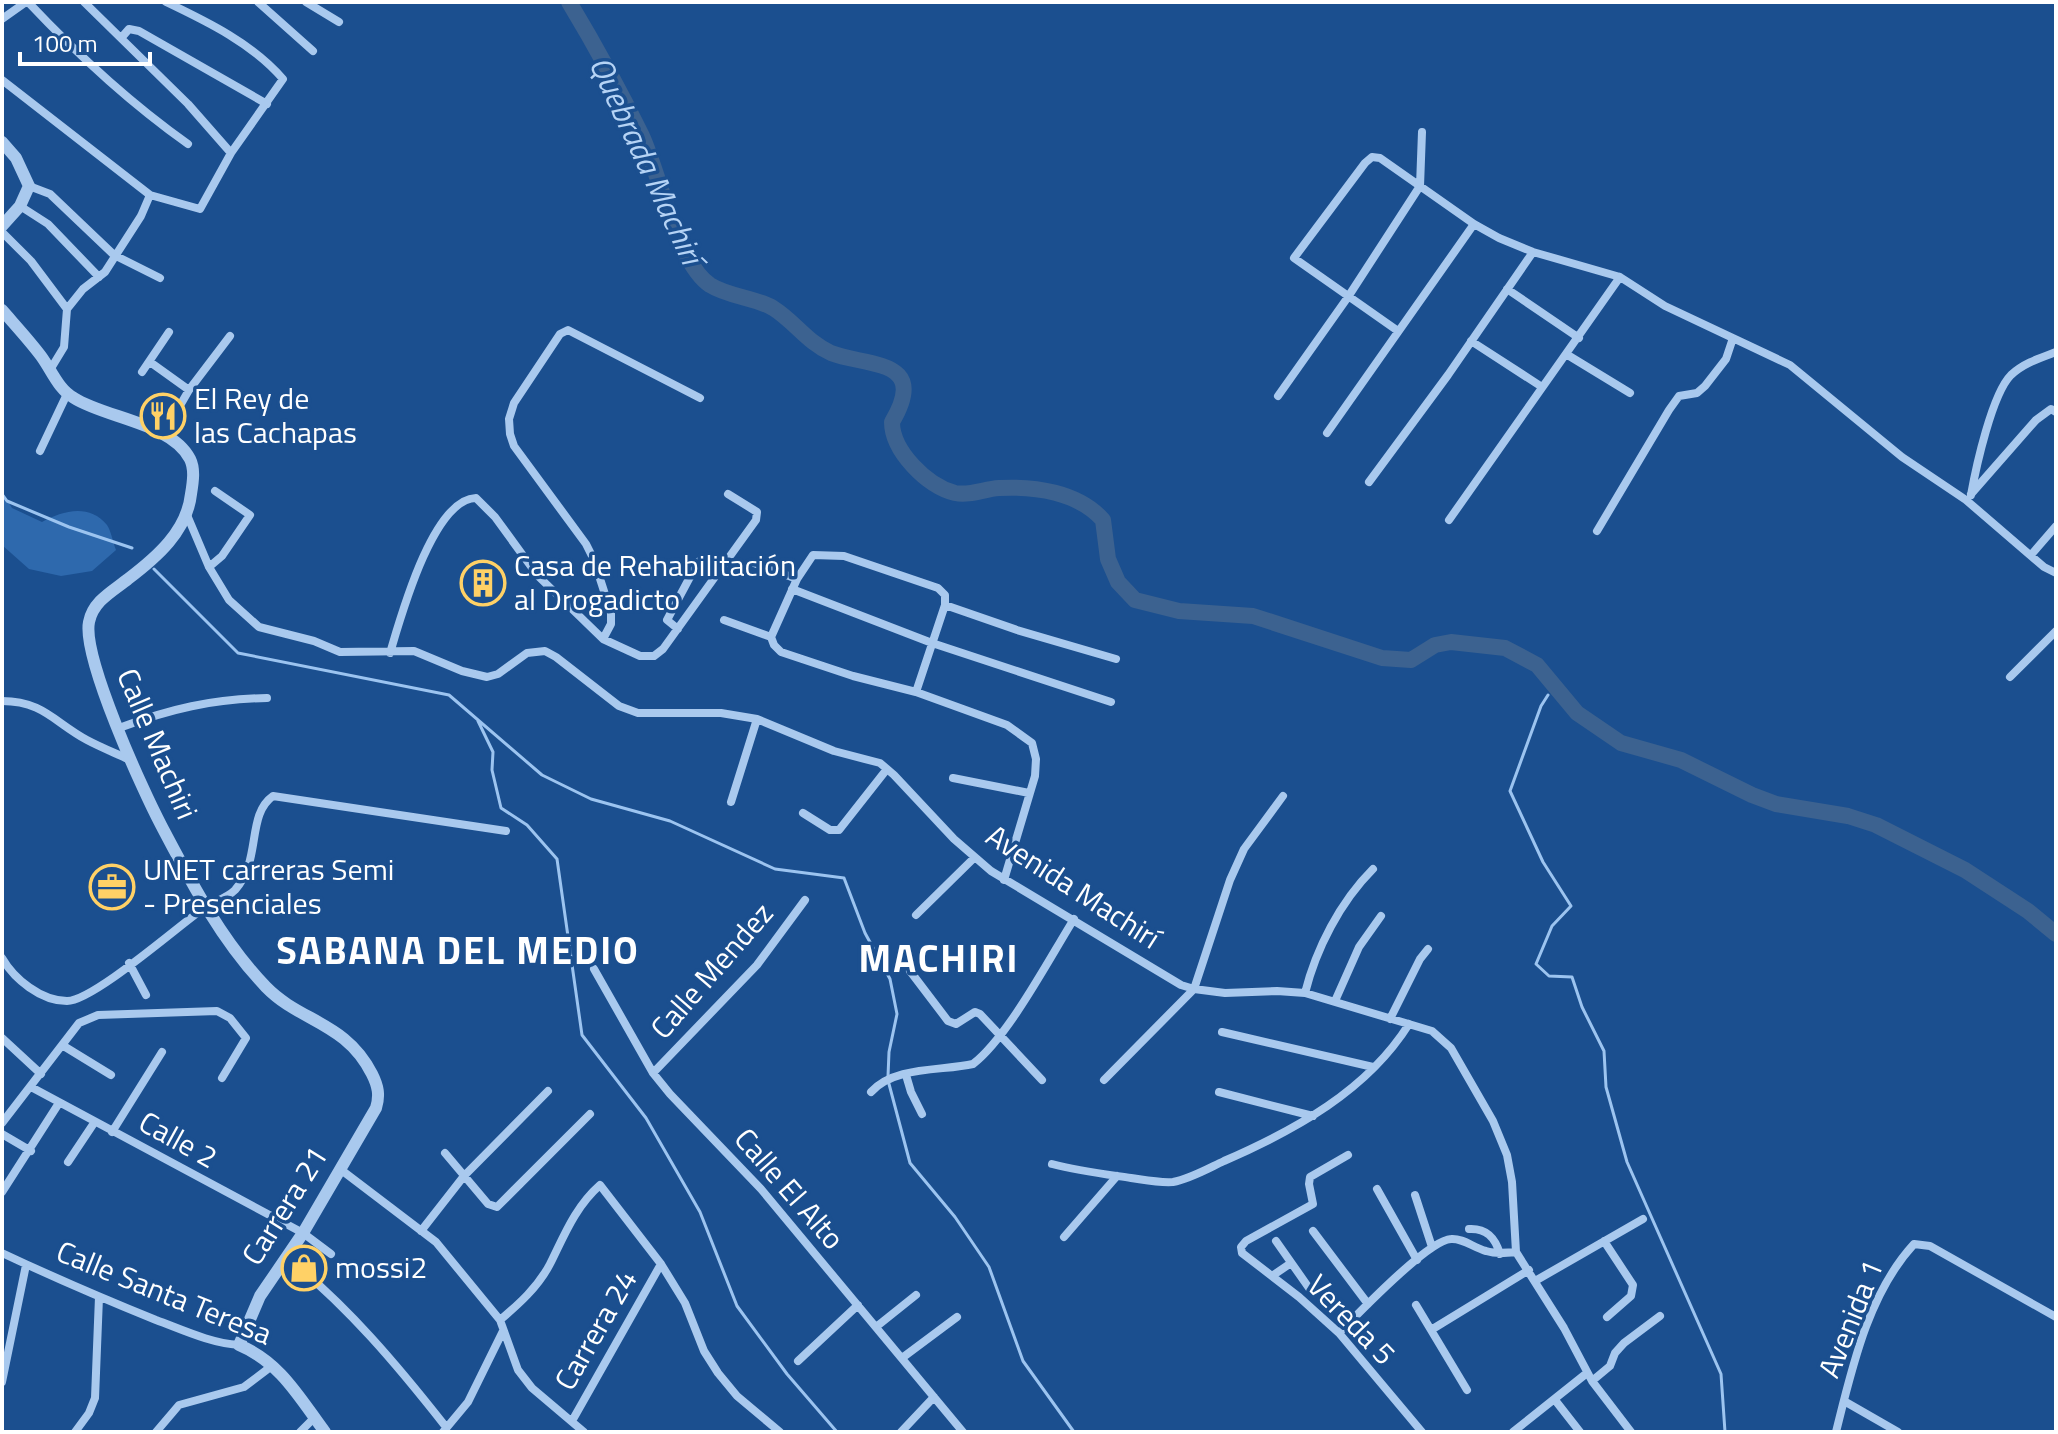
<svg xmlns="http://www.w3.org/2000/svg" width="2058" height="1434" font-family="'Titillium Web',sans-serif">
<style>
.green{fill:#2e69ad}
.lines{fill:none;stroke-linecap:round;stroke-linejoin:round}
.stream{stroke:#9cc4f0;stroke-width:3}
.river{stroke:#3c6290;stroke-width:16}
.minor{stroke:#a9c9ee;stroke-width:8}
.tertiary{stroke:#a9c9ee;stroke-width:12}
.labels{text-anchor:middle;stroke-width:7;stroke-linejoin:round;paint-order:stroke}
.poi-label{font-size:30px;fill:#fff;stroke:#1b4f8f;text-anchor:start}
.street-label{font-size:30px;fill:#fff;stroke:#1b4f8f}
.water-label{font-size:32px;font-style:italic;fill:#b5d3f5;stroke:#1b4f8f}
.district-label{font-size:38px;font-weight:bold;letter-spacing:2px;fill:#fff;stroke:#1b4f8f}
</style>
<rect width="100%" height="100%" fill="#1b4f8f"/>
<!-- green -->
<path class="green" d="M2 492 12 508 42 522C62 511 89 503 107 525 111 531 113 542 116 550L92 571 61 576 29 569 2 545Z"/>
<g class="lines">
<!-- stream -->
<path class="stream" d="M2 494 7 501 69 527 132 548
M154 569 238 653 449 695 542 775 591 799 670 821 775 869 844 878 865 933 890 979 897 1014 889 1052 888 1076
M1548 695 1541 706 1510 791 1543 862 1571 906 1552 926 1536 964 1549 976 1572 977 1582 1007 1604 1051 1606 1087 1627 1162 1721 1374 1725 1432
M478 721 493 752 492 770 501 808 527 825 557 859 582 1035 646 1118 700 1212 737 1306 787 1374 837 1432
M889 1084 910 1163 955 1217 989 1267 1023 1361 1074 1432"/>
<!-- river -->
<path class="river" d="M569 2C595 45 620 91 642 136 660 175 677 263 710 285 729 297 754 297 773 308 794 321 808 343 831 353 867 367 930 358 892 422 892 451 927 486 955 493 970 496 984 489 999 488 1035 486 1078 492 1103 520L1108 559 1118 582 1135 600 1179 611 1253 616 1382 658 1411 660 1435 645 1451 642 1505 648 1537 665 1577 713 1621 743 1681 760 1752 795 1776 804 1848 816 1876 825 1965 870 2028 911 2056 934"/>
<!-- minor -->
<path class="minor" d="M28 2C77 54 130 103 188 144
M84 2 188 104 231 153
M258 2 313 51
M306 2 339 22
M2 19 26 2
M122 37 129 29 139 31 267 104
M2 80 150 195 200 209 231 153 283 79C253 44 208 22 166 2
M29 186 50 194 114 255 160 278
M20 206 48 224 99 277
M2 232 31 261 67 309
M1507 289 1579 338
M1398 331 1294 258 1365 163 1372 157 1380 158 1474 224 1499 238 1533 252 1620 277 1665 306 1790 365 1902 457 1966 500 2044 567 2056 573
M1471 341 1542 387
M1566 354 1630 393
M150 362 189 390
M50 370 64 347 67 309 83 289 105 272 141 216 150 195
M142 372 169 332
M1278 396 1348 297 1420 186 1422 132
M1327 433 1474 224
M163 435 189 390 230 336
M40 451 67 394
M1369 482 1448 375 1533 252
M1971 494 2036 420 2051 409 2056 412
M1971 495C1976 467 1992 394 2011 375 2024 363 2040 358 2056 352
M187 515 209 567 229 600 259 627 314 641 340 652 414 651 462 671 487 677 498 674 527 653 545 651 556 657 619 706 638 713H721L757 719 834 751 880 763 894 775 954 839 991 871 1181 985 1194 989 1225 993 1277 991 1305 993 1432 1031 1451 1048 1493 1121 1507 1155 1512 1182 1516 1252 1564 1328 1592 1381 1631 1432
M1449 520 1620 277
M1597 531 1669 410 1679 396 1697 393 1705 386 1726 359 1733 338
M2031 555 2056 526
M754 563 797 579
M209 567 222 556 250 515 215 491
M792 589 932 643 1111 702
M945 605 1017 630 1116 659
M724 620 771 637
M678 629 667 620 698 562 705 557 724 565
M603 639 611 624V613L594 560 586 544 514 446 510 434 509 419 514 403 560 334 568 330 700 398
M390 653C401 616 433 499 476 498L495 517 538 576 603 639 640 656H654L663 649 756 520 757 512 728 494
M2010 677 2056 631
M916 692 945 605V595L938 588 844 556 813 555 797 579 771 637 774 645 781 652 853 676 916 692 1007 725 1032 743 1036 759 1035 776 1004 880
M2 701C43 701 55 723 87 740 100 747 115 753 128 759
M119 728C170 709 212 699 267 698
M953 778 1029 793
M731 802 757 719
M803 813 830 830H839L887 769
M916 915 974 858
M2 958C14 979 41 1001 67 1001 93 1001 177 927 204 908 213 902 227 898 235 890 262 860 246 815 273 796L506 831
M129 963 146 995
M594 969 653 1073 670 1094 761 1189 963 1432
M910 971 948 1021 956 1024 975 1012 980 1014 1042 1080
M1305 993C1316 949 1340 902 1373 869
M1335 1001 1359 947 1381 916
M1390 1019 1420 959 1428 949
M1222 1032 1373 1067
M2 1038 41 1074
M62 1045 111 1075
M653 1073 757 965 805 900
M906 1075 911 1092 922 1114
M1104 1080 1194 989 1230 880 1244 849 1283 796
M31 1087 303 1233 331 1254
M871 1092C894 1066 942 1071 973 1064 1008 1037 1049 959 1074 919
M1219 1092 1313 1116
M2 1123 79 1023 98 1015 217 1011 230 1018 246 1038 222 1078
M112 1132 162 1052
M2 1134 31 1151
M445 1153 488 1204 497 1207 590 1114
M1348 1155 1310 1177 1309 1184 1313 1204 1246 1241 1241 1247 1242 1253 1299 1297 1339 1333 1422 1432
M68 1162 94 1123
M1052 1164C1079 1171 1104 1174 1131 1178 1145 1180 1159 1183 1173 1182 1190 1179 1209 1168 1224 1161 1295 1130 1367 1091 1409 1024
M340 1169 436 1242 500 1320 518 1370 532 1388 584 1432
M1377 1189 1417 1260
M2 1192 59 1103
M1415 1195 1432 1247
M1469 1229C1486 1228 1495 1237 1500 1254
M421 1231 464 1176 548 1091
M1313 1231 1368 1304
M1064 1237 1117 1176
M1276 1241 1309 1288
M1604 1241 1633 1285 1631 1296 1607 1317
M2 1253C53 1277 104 1299 156 1320 183 1330 210 1343 239 1345
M286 1257C347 1305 398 1366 446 1427
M1272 1276 1291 1263
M1535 1281 1643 1219
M1416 1305 1467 1390
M500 1320C519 1304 538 1287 550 1264 564 1236 575 1207 600 1185L661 1264 685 1303 704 1351 718 1373 737 1396 780 1432
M876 1327 916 1295
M1431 1330 1529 1270
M1339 1333C1358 1314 1428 1240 1451 1239 1463 1238 1474 1248 1486 1251 1496 1254 1506 1253 1516 1252
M902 1358 957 1317
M798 1361 858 1305
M1592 1381 1610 1366 1615 1353 1624 1343 1660 1316
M2 1382 26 1265
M1555 1400 1580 1432
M1844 1401 1898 1432
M572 1421 661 1264
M75 1432 89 1413 95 1398 99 1297
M156 1432 179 1405 244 1387 273 1365
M300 1432 314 1418
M443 1432 468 1402 503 1331
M901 1432 934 1397
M1513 1432 1587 1373
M1836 1432C1852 1368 1868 1294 1914 1244L1930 1246 2056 1317"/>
<!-- tertiary -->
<path class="tertiary" d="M2 142 16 158 29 186 20 206 2 226
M2 310C15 325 29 340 41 356 52 371 58 389 74 398 105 418 172 423 190 459 195 469 193 482 191 494 187 531 157 557 128 579 113 591 93 601 89 622 82 657 143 791 161 825 191 882 221 940 266 987 300 1022 346 1022 372 1074 378 1086 380 1095 376 1108L303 1233 260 1296 239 1345C280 1362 299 1397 325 1432"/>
</g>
<!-- icons -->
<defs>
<g id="restaurant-ring" transform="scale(2.3)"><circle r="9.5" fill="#1b4f8f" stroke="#ffd166" stroke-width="1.5"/><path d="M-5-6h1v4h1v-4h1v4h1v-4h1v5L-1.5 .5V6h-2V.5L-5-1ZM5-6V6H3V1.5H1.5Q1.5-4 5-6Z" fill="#ffd166"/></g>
<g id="building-ring" transform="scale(2.3)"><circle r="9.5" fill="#1b4f8f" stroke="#ffd166" stroke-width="1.5"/><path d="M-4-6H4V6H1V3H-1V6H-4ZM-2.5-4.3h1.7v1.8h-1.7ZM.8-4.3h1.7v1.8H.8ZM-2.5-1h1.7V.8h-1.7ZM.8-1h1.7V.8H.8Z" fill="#ffd166"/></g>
<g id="office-ring" transform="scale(2.3)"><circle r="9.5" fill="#1b4f8f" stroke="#ffd166" stroke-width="1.5"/><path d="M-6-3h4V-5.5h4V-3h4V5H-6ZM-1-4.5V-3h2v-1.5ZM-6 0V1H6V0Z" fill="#ffd166"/></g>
<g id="shop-ring" transform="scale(2.3)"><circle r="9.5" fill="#1b4f8f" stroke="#ffd166" stroke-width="1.5"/><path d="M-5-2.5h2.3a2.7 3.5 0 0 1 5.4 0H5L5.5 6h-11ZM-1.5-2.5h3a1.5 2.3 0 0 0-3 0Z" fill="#ffd166"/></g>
</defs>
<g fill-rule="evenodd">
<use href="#restaurant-ring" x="163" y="416"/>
<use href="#building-ring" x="483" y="583"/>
<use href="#office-ring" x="112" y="887"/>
<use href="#shop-ring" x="304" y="1268"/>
</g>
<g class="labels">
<!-- poi labels -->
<g class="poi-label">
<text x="194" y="409">El Rey de<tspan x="194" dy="34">las Cachapas</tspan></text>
<text x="514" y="576">Casa de Rehabilitación<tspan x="514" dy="34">al Drogadicto</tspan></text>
<text x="143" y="880">UNET carreras Semi<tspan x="143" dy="34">- Presenciales</tspan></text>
<text x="335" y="1278">mossi2</text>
</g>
<!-- street labels -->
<g class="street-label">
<text transform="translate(157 744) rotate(67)" y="10">Calle Machiri</text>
<text transform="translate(1073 887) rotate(33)" y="10">Avenida Machirí</text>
<text transform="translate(712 971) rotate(-49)" y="10">Calle Mendez</text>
<text transform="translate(178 1140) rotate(29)" y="10">Calle 2</text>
<text transform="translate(789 1189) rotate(49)" y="10">Calle El Alto</text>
<text transform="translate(285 1206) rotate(-58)" y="10">Carrera 21</text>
<text transform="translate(164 1293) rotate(22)" y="10">Calle Santa Teresa</text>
<text transform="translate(1851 1319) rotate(-68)" y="10">Avenida 1</text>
<text transform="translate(1351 1320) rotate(46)" y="10">Vereda 5</text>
<text transform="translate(596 1330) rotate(-60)" y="10">Carrera 24</text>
</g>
<!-- water labels -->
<g class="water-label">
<text transform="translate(646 160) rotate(65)" y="11">Quebrada Machirí</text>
</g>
<!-- district labels -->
<g class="district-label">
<text x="458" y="964">SABANA DEL MEDIO</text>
<text x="939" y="972">MACHIRI</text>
</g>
</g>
<!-- border -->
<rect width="2058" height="1434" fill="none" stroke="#ffffff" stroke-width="8"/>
<!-- scale -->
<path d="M20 52v12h130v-12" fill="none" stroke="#ffffff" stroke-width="4"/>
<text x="32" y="52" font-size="24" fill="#ffffff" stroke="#1b4f8f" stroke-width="6" paint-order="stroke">100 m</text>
</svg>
